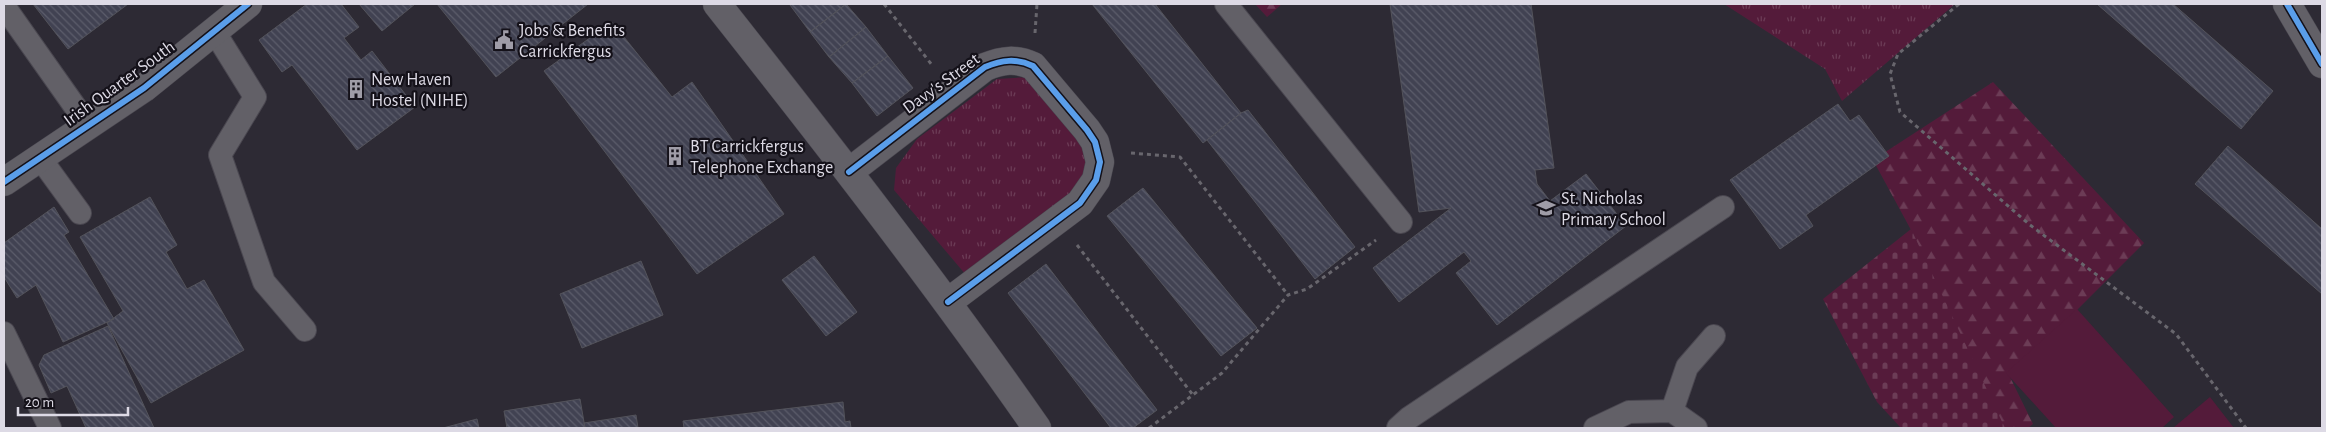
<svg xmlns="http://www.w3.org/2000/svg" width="2326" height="432" font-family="'Alegreya Sans',sans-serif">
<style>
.grass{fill:url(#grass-tufts)}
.forest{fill:url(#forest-firs)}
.cemetery{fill:url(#cemetery-stones)}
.green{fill:#541b3a}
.building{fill:url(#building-back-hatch);stroke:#53535b}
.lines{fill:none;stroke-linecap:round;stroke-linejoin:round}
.lane-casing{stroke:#4a4750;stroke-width:24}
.street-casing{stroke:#4a4750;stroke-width:29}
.secondary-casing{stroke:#4a4750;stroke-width:29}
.path{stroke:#68666d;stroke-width:3;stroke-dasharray:4 4;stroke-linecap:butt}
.lane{stroke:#626067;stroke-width:22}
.street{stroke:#626067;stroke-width:28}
.secondary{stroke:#626067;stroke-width:28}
.cycleway-casing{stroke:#141119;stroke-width:9}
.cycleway{stroke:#5a9eea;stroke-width:6}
.labels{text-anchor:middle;stroke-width:4.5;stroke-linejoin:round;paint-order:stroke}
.poi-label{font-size:18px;fill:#dddae5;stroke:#141119;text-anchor:start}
.street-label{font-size:18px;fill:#dddae5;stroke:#141119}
</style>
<defs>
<pattern id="grass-tufts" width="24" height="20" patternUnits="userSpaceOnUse" patternTransform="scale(1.25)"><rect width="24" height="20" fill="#541b3a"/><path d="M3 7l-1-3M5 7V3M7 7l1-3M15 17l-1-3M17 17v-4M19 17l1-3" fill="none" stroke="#6c3c56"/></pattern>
<pattern id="forest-firs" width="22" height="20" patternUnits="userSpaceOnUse" patternTransform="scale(1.25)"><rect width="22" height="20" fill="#541b3a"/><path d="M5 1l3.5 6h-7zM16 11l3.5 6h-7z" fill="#6c3c56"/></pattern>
<pattern id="cemetery-stones" width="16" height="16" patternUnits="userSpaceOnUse" patternTransform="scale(1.25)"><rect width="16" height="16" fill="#541b3a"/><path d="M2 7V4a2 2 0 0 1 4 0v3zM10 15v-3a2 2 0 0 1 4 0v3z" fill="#6c3c56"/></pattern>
<pattern id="building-back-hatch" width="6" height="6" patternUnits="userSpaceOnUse" patternTransform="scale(1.25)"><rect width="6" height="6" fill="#414252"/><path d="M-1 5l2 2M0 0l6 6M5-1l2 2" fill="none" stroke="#5c5d6b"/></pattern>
</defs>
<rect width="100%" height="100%" fill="#2d2a34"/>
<!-- grass -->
<path class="grass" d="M1724 4H1955L1842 101 1825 69Z
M1029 77 1083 143 1087 159 1086 173 1074 192 966 275 894 190 896 168 917 139 997 79Z"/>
<!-- forest -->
<path class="forest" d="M1255 4H1282L1267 17Z
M1993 82 2144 243 2010 377 2033 424 2028 428H2003L1911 230 1873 160Z"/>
<!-- cemetery -->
<path class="cemetery" d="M1911 229 2005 428H1901L1877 402 1823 299Z"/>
<!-- green -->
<path class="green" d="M2077 309 2174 417 2162 428H2056L2006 373Z
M2210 397 2234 428H2173Z"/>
<!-- building -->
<path class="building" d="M33 4H128L68 49Z
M307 4H341L359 27 344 38 361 60 372 51 415 107 357 150 292 65 282 72 259 40Z
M359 4H415L382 31Z
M437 4H588L496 77Z
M791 4H846L810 32 790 5Z
M846 4 866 27 829 57 810 32Z
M1092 4H1155L1241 113 1203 143Z
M1390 4H1531L1554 168 1535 170 1537 184 1550 201 1586 174 1626 226 1497 325 1456 273 1471 261 1464 252 1399 302 1373 268 1451 208 1419 212Z
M2097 4H2173L2273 91 2241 129Z
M612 22 672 97 692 82 784 214 697 274 544 71Z
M866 27 888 56 852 83 829 57Z
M888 56 913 88 877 116 852 83Z
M1838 104 1850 121 1859 115 1889 156 1806 215 1813 226 1780 249 1730 180Z
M1248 110 1355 247 1315 279 1207 140 1241 113Z
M2228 146 2322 229V294L2195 184Z
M1143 188 1257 328 1221 356 1107 216Z
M150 197 177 245 166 252 187 289 204 280 244 350 151 403 107 323 123 311 80 237Z
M54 207 69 232 64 235 114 319 63 342 36 285 17 298 4 277V243Z
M814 256 857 312 826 336 782 280Z
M641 261 663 315 582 348 560 294Z
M1046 264 1157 410 1133 428H1111L1008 293Z
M108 326 154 428H86L67 386 51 393 39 365 44 355Z
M580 399 585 428H507L504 411Z
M843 402 845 422 850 421 851 428H684L683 421Z
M636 415 638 428H585L584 423Z
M477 419 479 428H443Z"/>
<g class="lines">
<!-- lane casing -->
<g class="lane-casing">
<path id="lane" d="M1226 4 1401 222
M4 6 88 125
M214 31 255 97 220 155 264 282 305 330
M40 158 80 213
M4 333 50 428
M1672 411 1687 367 1714 336
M1398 428 1409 418 1723 207
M1595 428 1629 412 1672 411 1696 428"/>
</g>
<!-- street casing -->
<g class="street-casing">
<path id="street" d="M2287 4 2322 64
M849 172 985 67C1002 60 1016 58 1033 66L1087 130 1095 142 1100 162 1096 180 1080 203 948 302
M4 182 144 88 248 4"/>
</g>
<!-- secondary casing -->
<g class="secondary-casing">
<path id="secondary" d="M717 4C827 143 936 283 1037 428"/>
</g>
<!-- path -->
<path class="path" d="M884 4 932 65
M1959 4 1898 54 1890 74 1900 112 2030 225 2176 334 2246 428
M1035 33 1037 4
M1131 153 1180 157 1288 295
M1077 245 1193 395
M1149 428 1222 373 1288 295 1307 289 1376 240"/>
<!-- lane -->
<use href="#lane" class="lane"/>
<!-- street -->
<use href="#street" class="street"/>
<!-- secondary -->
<use href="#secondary" class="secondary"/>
<!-- cycleway casing -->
<g class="cycleway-casing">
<path id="cycleway" d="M2287 4 2322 64
M849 172 985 67C1002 60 1016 58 1033 66L1087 130 1095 142 1100 162 1096 180 1080 203 948 302
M4 182 144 88 248 4"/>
</g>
<!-- cycleway -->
<use href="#cycleway" class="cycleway"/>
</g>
<!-- icons -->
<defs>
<g id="civic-bare" transform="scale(1.5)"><path d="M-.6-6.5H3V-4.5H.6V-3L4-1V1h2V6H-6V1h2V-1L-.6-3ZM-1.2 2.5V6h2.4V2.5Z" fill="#9f9ca7" stroke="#141119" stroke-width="2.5" paint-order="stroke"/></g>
<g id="building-bare" transform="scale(1.5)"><path d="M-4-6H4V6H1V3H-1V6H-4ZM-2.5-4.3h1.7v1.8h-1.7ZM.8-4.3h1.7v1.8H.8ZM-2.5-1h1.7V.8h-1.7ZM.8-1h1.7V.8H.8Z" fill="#9f9ca7" stroke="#141119" stroke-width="2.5" paint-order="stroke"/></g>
<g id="school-bare" transform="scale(1.5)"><path d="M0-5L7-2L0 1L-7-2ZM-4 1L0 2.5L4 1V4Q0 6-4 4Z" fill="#9f9ca7" stroke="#141119" stroke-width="2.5" paint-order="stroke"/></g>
</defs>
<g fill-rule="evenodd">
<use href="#civic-bare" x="504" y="40"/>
<use href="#building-bare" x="356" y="89"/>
<use href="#building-bare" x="675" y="156"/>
<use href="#school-bare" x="1546" y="208"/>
</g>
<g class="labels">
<!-- poi labels -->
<g class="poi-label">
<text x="519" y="36">Jobs &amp; Benefits<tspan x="519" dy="21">Carrickfergus</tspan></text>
<text x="371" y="85">New Haven<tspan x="371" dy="21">Hostel (NIHE)</tspan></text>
<text x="690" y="152">BT Carrickfergus<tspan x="690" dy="21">Telephone Exchange</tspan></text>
<text x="1561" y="204">St. Nicholas<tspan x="1561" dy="21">Primary School</tspan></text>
</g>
<!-- street labels -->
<g class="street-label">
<text transform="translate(119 83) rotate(-36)" y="6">Irish Quarter South</text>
<text transform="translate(941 83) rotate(-36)" y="6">Davy's Street</text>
</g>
</g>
<!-- border -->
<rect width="2326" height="432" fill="none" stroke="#dddae5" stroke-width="10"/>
<!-- scale -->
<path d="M18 407v8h110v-8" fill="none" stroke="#dddae5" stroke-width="2.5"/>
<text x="25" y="407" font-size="15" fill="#dddae5" stroke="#141119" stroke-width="4" paint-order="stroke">20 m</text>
</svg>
